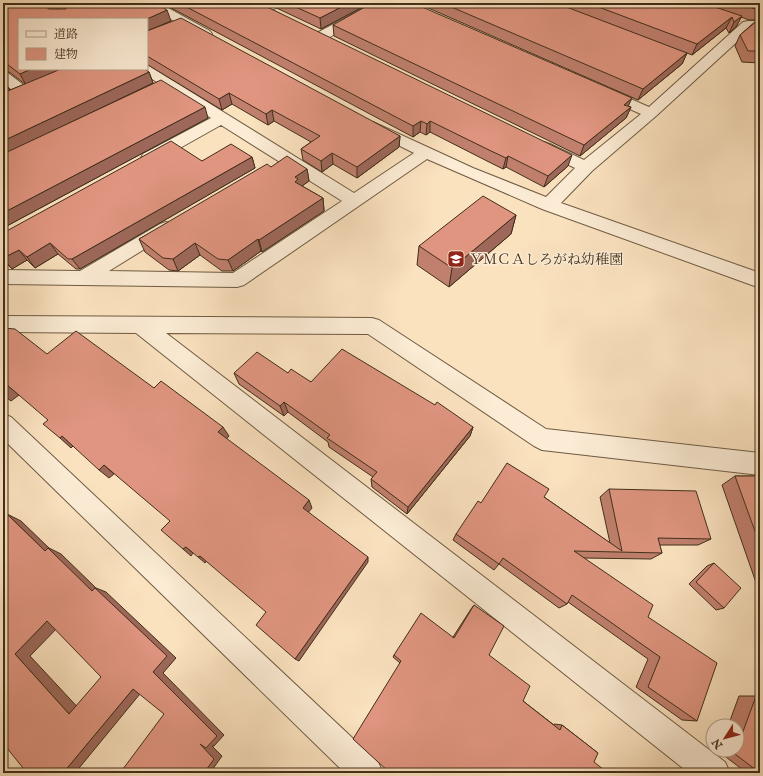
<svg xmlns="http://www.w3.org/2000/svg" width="763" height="776" font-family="'IM FELL English','Noto Serif JP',serif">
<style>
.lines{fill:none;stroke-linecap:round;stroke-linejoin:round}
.minor-casing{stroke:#6f5b43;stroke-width:2}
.minor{fill:#fcecd5;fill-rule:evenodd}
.wall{fill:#c1806e;stroke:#402e1a}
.shaded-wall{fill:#9d685a;stroke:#402e1a}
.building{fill:#e09580;stroke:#402e1a;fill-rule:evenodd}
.labels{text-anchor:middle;stroke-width:3;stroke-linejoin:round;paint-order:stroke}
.poi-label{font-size:14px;fill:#402e1a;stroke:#fcecd5;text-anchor:start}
</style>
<rect width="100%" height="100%" fill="#fbe2bf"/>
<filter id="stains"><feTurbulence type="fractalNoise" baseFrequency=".005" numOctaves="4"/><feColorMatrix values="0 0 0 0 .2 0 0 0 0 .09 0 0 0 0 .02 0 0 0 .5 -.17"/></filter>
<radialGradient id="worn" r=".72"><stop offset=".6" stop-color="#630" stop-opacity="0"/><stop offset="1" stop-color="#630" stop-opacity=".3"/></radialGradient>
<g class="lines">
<!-- minor casing -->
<g class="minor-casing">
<path id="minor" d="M144 3H159L210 31 212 34 210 37H200Z
M268 3H284L269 12H261L259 9Z
M373 3H388L325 40H315L313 37 315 34Z
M748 21H760V29H751L656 116 592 171 561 203 760 273V288L542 209 427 159 244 285 237 287 3 284V270L80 271 160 224 166 222 172 224 175 228 172 232 109 271 233 273 342 201 221 125 155 162 149 163 143 162 141 158 143 154 211 118 137 69H147V66H149L354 193 414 153 368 130 365 127 368 124 373 122 473 168 546 197 575 168 538 150 536 147 538 144 544 142 550 144 584 160 641 114 598 95 596 92 598 89H608L649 107 743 22Z
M3 72 8 73 30 90 32 93 30 96H20L3 83Z
M3 316 372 318 379 320 546 429 760 453V475L542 450 534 446 368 334 166 333 725 762 730 773H689L136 333 3 332Z
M3 414 11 417 378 762 383 773H345L3 439Z"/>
</g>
<!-- minor -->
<use href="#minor" class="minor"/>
</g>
<!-- wall -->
<path class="wall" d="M3 3 49 9H59L50 3H156L171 21 160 26 400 136 399 147 357 178 333 164 322 172 303 160 301 149 311 142 274 121 268 125 232 104 222 110 148 65 147 66V19L19 69 149 72 153 83 113 102 208 118 3 228V79L10 90 25 84 9 72 3 71Z
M162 3H259L568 166 544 187 506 167 503 169 487 161 430 132 426 135 420 132 413 137Z
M266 3H370L321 29Z
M417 3H760V63L742 62 735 46 740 35 757 20H749L741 17 736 27 729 33 726 28 692 55 687 53 682 64 638 100Z
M333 25 628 106 631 107 626 118 580 156 334 36Z
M252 157 255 168 80 269H76L58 254 35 268 27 260 12 269 3 260V233L202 161Z
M271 167 307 169 309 181 302 186 323 198 324 211 262 252 261 251 233 271H222L200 255 178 271 169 270 145 252 139 239Z
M516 215 511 234 449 287 417 265 419 246Z
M234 373H288L311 382 473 427 470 436 407 514 372 487 371 479 373 477 329 447 328 442 288 412 284 416 239 384Z
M735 476H760V594L722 485Z
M609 489 711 539 698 545H659L662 553 651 559 583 558 648 617 697 721 682 720 636 687 648 659 568 602 567 604 559 608 499 564 494 570 453 540 456 534 544 497 610 543 600 497Z
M714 563 724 608 716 610 689 584 707 566Z
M474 605 489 655 523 701 554 725V724L562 725 598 753 400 663 393 657 394 655 453 637 471 609Z
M739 696H756L760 773H747L718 751 719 750H737V726H728Z"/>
<!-- shaded-wall -->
<path class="shaded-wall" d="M349 3H370L321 29 320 18Z
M167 10 171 21 147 31V19Z
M742 16 736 27 729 33 734 22Z
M732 17 726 28 692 55 697 44Z
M687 53 682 64 638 100 643 89Z
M31 69H61L26 85 20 74Z
M149 72 153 83 3 155V141Z
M3 81H4L11 92 3 96Z
M229 93 232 104 222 110 219 99Z
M632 98 627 109 624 105Z
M205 107 208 118 3 228V213Z
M631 107 626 118 580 156 584 145Z
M272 110 274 121 268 125 266 114Z
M421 121 420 132 413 137V126Z
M430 121V132L426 135 427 124Z
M400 136 399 147 357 178V167Z
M332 153 333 164 322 172 321 161Z
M572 155 568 166 544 187 548 176Z
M508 156 506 167 503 169 506 158Z
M252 157 255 168 80 269 72 259Z
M307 169 309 181 299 188 295 182V177Z
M323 198 324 211 262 252 259 240Z
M516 215 511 234 449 287 452 268Z
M258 239 261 251 233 271 228 260Z
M50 243 58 254 35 268 27 257Z
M195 243 200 255 178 271 173 259Z
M19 250 27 260 12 269 3 258Z
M6 384 19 395 11 401 3 395V387Z
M284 402 288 412 284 416 280 406Z
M223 427 229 436 224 442 218 432Z
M473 427 470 436 407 514 408 507Z
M62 436 73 446 71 448 60 438Z
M104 465 114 474 109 478 99 470Z
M309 500 312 508 306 515 303 508Z
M7 514 21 521 49 548 61 554 96 588 106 592 176 658 163 673 224 735 214 746H212L222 756 210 773H204L200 744 153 672 92 591 45 551Z
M186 547 193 553 191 556 183 549Z
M200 556 207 561 205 563 198 557Z
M368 557V562L299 661 295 659Z
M47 621 61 624 30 656 83 713 69 714 15 654Z
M133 689H144L75 773H63Z
M182 769 186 773H179Z"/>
<!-- building -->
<path class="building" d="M3 3H40L49 9H66V7L60 3H156L167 10 147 19H19V69H31L20 74 3 61Z
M179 3H259L572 155 548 176 508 156 506 158 489 150 430 121 427 124 421 121 413 126Z
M287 3H349L320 18Z
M372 3H413L632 98 624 105 631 107 584 145 333 25Z
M442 3H556L687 53 643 89Z
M588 3H703L742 16 734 22 732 17 697 44Z
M738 3H760V9H755Z
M181 18 400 136 357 167 332 153 321 161 301 149 320 136 272 110 266 114 229 93 219 99 147 56V31Z
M758 20H760V51H748L740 35Z
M61 69H145L149 72 3 141V93Z
M161 80 205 107 3 213V154Z
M171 141 202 161 231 144 252 157 72 259H68L50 243 27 257 19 250 3 258V233Z
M287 156 307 169 295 177 298 179 295 182 323 198 259 240 258 239 228 260 218 259 195 243 173 259 163 258 139 239 267 164 271 167Z
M483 196 516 215 452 268 419 246Z
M3 328 15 329 47 354 76 331 154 388 161 381 223 427 218 432 309 500 303 508 368 557 295 659 256 625 266 612 200 556 198 557 186 547 183 549 161 530 170 521 104 465 99 470 62 436 60 438 43 424 48 420 6 384 3 387Z
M342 349 435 405 437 402 473 427 408 507 371 479 377 472 327 438 330 435 284 402 280 406 234 373 257 352 288 373 291 369 311 382Z
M507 463 549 489 544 497 622 551 609 489 696 491 711 539 658 538 662 553 574 551 653 605 648 617 717 663 697 721 648 687 660 657 572 595 567 604 503 558 499 564 456 534 478 501 481 503Z
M735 476H760V545Z
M7 514 45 551 48 548 92 591 95 588 167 656 153 672 217 736 206 748 200 744 214 759 204 773H185L182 769 179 773H117L119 771 120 773 164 714 133 689 63 773H27L3 743V517ZM47 621 101 677 69 714 15 654Z
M714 563 741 588 724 608 696 582Z
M474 605 504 626 489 655 530 686 523 701 560 730 562 725 598 753 594 762 608 773H397L396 772 395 773H390L353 739 401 661 394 655 421 613 454 638Z
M756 696 760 699V773L735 754 736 750H737V748Z"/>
<!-- icons -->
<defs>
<g id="school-square" transform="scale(0.9)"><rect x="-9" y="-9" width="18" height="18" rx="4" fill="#8f2418" stroke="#fcecd5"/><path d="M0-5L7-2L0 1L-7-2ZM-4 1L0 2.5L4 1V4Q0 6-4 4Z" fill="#fff"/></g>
</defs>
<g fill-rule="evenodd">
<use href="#school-square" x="456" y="259"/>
</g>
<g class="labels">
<!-- poi labels -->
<g class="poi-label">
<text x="469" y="264">ＹＭＣＡしろがね幼稚園</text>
</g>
</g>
<!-- margin -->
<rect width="763" height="776" fill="none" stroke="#fbe2bf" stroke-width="16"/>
<rect x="4" y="4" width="755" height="768" fill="none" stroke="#402e1a" stroke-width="2"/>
<rect x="8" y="8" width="747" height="760" fill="none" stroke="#402e1a"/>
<!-- legend -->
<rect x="18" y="18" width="130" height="52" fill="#fcecd5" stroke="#b1a08a"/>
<rect x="26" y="31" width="20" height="6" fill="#fcecd5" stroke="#b1a08a"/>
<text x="54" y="38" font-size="12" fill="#402e1a">道路</text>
<rect x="26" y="48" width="20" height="12" fill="#e09580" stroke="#b1a08a"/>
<text x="54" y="58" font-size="12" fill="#402e1a">建物</text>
<!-- north arrow -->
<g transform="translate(725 738) rotate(234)"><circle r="19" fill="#fcecd5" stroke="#b1a08a"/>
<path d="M0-3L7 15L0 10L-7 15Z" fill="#8f2418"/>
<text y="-6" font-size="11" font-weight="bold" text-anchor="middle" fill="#402e1a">N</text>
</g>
<rect width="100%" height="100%" filter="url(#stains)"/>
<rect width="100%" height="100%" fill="url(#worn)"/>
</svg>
